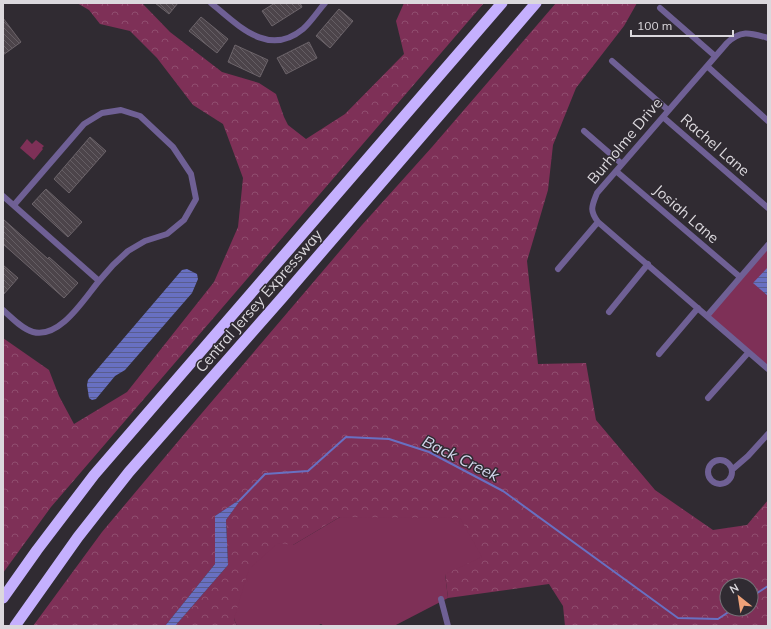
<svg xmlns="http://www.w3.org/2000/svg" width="771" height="629" font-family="Mulish,sans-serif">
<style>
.forest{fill:url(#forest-crowns);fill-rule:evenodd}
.park{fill:#7e3057}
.water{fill:url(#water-rules)}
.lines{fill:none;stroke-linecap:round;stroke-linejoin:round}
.stream{stroke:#6870c2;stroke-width:2}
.building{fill:url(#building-back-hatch);stroke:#6c646a}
.minor{stroke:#6f6095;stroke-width:6}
.motorway{stroke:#c5b0fe;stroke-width:11}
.labels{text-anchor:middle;stroke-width:3;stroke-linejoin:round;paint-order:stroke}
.street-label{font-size:15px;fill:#dbd8dd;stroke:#302b32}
.water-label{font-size:16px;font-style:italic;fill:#d3d7ed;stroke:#302b32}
</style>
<defs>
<pattern id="forest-crowns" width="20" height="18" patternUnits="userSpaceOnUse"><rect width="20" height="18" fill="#7e3057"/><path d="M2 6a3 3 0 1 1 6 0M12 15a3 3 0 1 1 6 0" fill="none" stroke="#904d6f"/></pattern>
<pattern id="water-rules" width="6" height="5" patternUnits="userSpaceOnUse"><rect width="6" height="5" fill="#6870c2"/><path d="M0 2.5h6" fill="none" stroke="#595d8f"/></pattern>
<pattern id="building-back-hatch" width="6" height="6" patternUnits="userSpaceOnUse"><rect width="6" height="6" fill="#4c444a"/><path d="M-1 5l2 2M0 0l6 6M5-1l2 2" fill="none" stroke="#655e64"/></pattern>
</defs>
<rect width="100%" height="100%" fill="#302b32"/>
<!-- forest -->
<path class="forest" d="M77 3H142L170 32 222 72 259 83 276 94 284 117 288 125 306 139 345 114 404 54 396 21 404 3H484L51 507 3 573V338L49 370 59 396 74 424 127 392 214 282 238 227 243 178 223 124 193 105 157 58 130 31 100 24 89 10Z
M556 3H637L624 26 576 88 553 145 548 190 527 261 538 364 586 363 596 420 655 490 713 530 747 525 768 500V626H565L563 606 549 584 448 598 445 574 340 517 293 545 234 619 237 626H175L228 565 226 520 241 499 215 516V564L165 626H33L102 532 196 420 362 225 432 147ZM727 585H751V609H727Z"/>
<!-- park -->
<path class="park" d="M27 139 32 144 36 140 44 146 42 148 43 149 34 160 20 148Z
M768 244V369L707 316Z
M340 517 460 518 482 557 445 574 448 598 394 626H324L321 624 317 626H237L234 619 249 569 278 543 293 545Z"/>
<!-- water -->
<path class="water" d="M768 267V296L753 283Z
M187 269 197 274 198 279 192 293 125 370 115 376 96 399 92 400 89 398 87 385 88 380 182 270Z
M242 498 226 520 228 565 175 626H165L215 564V516Z"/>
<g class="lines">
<!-- stream -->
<path class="stream" d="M240 500 265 474 308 471 346 437 389 439 429 452 503 491 678 618 718 619 733 609
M751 597 768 586"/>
</g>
<!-- building -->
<path class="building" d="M155 3H178L169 14Z
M275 3H300L302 7 272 26 262 11Z
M339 9 353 21 330 48 316 36Z
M201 17 228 39 217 53 189 31Z
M3 18 21 42 3 55Z
M309 42 317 58 286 74 277 58Z
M235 45 268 60 260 77 228 62Z
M90 137 106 151 69 193 54 179Z
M46 189 82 222 68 237 32 204Z
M3 219 48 259 49 257 78 283 64 298 3 244Z
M3 265 18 278 3 295Z"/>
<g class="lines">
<!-- minor -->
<path class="minor" d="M211 3C238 25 268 58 303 29 311 22 318 11 325 3
M660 8 715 56
M768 38C751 33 741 29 727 43L597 193C592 206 589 210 598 222L768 369
M612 61 668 110
M707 66 768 121
M663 117 768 208
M584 131 622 164
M616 171 740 277
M3 196 99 281C84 299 60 339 33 332 22 329 12 318 3 310
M14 205 84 124 102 113 121 110 140 116 173 147 191 174 196 199 184 220 167 234 145 241 128 251 113 265 99 281
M558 269 598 222
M609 312 648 264
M707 316 768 245
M659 354 698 308
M708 398 748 353
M708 472a12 12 0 1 1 24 0a12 12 0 1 1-24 0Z
M733 469 748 456 768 434
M441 599 448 626"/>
<!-- motorway -->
<path class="motorway" d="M3 598 37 550 94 475 502 3
M15 626 78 537 129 472 282 298 536 3"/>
</g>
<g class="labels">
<!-- street labels -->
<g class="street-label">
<text transform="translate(625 141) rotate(-50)" y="5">Burholme Drive</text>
<text transform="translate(715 145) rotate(41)" y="5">Rachel Lane</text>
<text transform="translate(686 214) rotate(41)" y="5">Josiah Lane</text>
<text transform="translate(259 301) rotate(-49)" y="5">Central Jersey Expressway</text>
</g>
<!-- water labels -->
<g class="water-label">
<text transform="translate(461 458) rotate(26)" y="6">Back Creek</text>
</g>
</g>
<!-- border -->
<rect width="771" height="629" fill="none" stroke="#dbd8dd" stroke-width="8"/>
<!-- north arrow -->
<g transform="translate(739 597) rotate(330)"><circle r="19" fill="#302b32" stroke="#747076"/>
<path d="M0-3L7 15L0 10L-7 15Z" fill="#f0a279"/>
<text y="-6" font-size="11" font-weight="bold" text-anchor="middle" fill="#dbd8dd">N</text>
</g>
<!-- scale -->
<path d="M631 30v6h102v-6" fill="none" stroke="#dbd8dd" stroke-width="2"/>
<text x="637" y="30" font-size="12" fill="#dbd8dd" stroke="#302b32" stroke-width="3" paint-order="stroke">100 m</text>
</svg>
